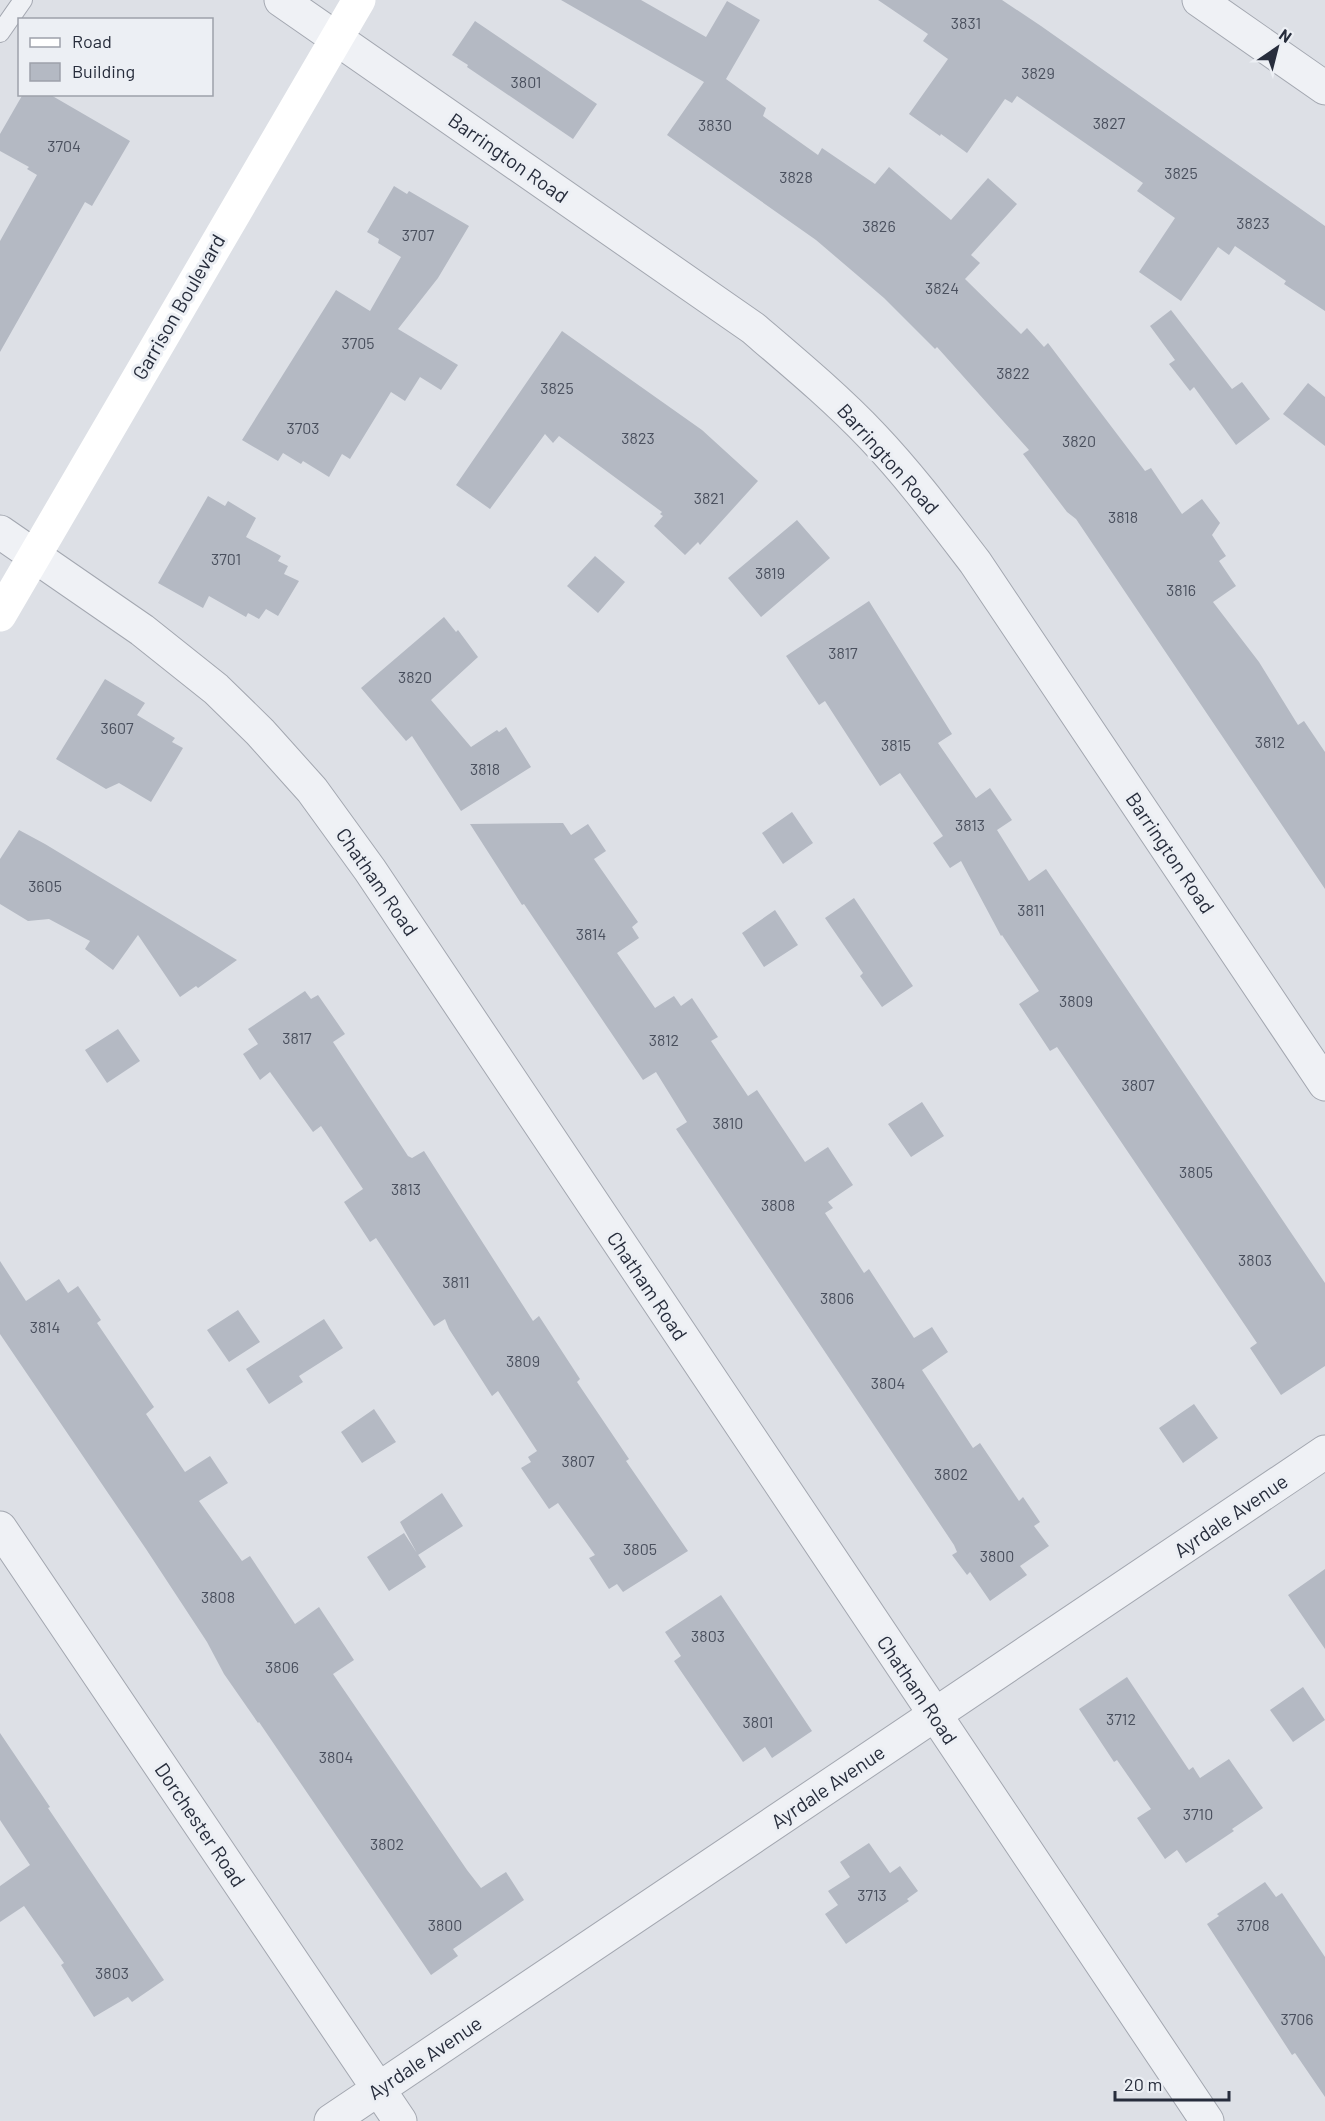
<svg xmlns="http://www.w3.org/2000/svg" width="1325" height="2121" font-family="Barlow,sans-serif">
<style>
.building{fill:#b4b9c3}
.lines{fill:none;stroke-linecap:round;stroke-linejoin:round}
.service-casing{stroke:#a3a7b0;stroke-width:20}
.minor-casing{stroke:#a3a7b0;stroke-width:35}
.service{stroke:#eff1f5;stroke-width:18}
.minor{stroke:#eff1f5;stroke-width:33}
.secondary{stroke:#fff;stroke-width:33}
.labels{text-anchor:middle;stroke-width:6;stroke-linejoin:round;paint-order:stroke}
.number-label{font-size:16px;fill:#4a505e}
.street-label{font-size:20px;fill:#272d3c;stroke:#eceff4}
</style>
<rect width="100%" height="100%" fill="#dde0e6"/>
<!-- building -->
<path class="building" d="M561 0H641L706 37 727 1 760 20 726 79 766 108 763 116 818 155 822 148 875 184 889 167 951 220 988 178 1017 204 971 255 980 263 965 279 1021 334 1027 328 1044 347 1048 343 1145 471 1151 468 1182 514 1202 499 1220 523 1212 535 1226 556 1219 561 1236 586 1213 602 1259 662 1298 725 1304 721 1325 752V889L1076 519 1067 512 1023 454 1029 450 937 347 935 349 884 298 816 240 667 135 704 82Z
M878 0H1002L1041 26 1325 226V311L1284 284 1286 281 1235 246 1229 255 1218 247 1181 301 1139 272 1175 218 1137 191 1143 183 1017 96 1012 103 1005 99 967 153 941 134 940 136 909 114 948 59 923 41 928 34Z
M475 21 597 104 573 139 467 67 468 65 452 55Z
M23 94H49L130 141 92 206 85 202 0 352V241L37 175 27 169 29 167 0 151V134Z
M394 186 407 194 409 191 469 226 438 278 398 329 458 365 441 390 420 377 405 401 391 392 350 459 342 454 329 477 303 461 301 464 283 453 278 461 242 440 336 290 370 311 401 257 378 243 379 239 367 232Z
M1171 310 1232 389 1242 382 1270 419 1236 445 1194 387 1190 391 1169 364 1175 360 1150 326Z
M562 331 702 430 758 481 700 545 698 542 685 555 654 526 663 516 660 514 662 512 559 436 553 443 545 434 490 509 456 485Z
M1308 383 1325 397V446L1283 414Z
M208 496 225 506 228 501 256 518 246 537 281 556 278 561 288 566 284 574 299 581 278 616 266 609 259 619 248 613 246 617 209 596 203 608 158 583Z
M797 520 830 558 761 617 728 578Z
M595 556 625 582 598 613 567 586Z
M869 601 952 734 938 743 976 798 990 788 1012 820 997 830 1029 881 1046 869 1325 1283V1366L1281 1395 1250 1348 1257 1343 1057 1047 1050 1051 1019 1004 1039 991 1002 935 1001 936 961 861 950 868 933 843 943 836 900 773 880 786 825 701 819 705 786 656Z
M444 617 456 632 458 630 478 657 431 700 471 747 497 730 499 732 506 727 531 767 461 811 412 736 406 741 361 688Z
M105 679 145 703 137 715 175 738 172 742 183 748 151 802 119 783 106 789 56 759Z
M792 812 813 843 783 864 762 833Z
M563 823 571 835 588 824 606 851 594 859 638 922 632 927 639 938 617 953 655 1008 674 996 681 1006 692 998 718 1037 711 1041 748 1096 757 1090 805 1162 828 1147 853 1185 828 1202 833 1208 825 1213 864 1273 869 1269 914 1338 932 1327 948 1352 922 1370 973 1448 980 1443 1019 1501 1023 1497 1040 1522 1034 1526 1049 1546 1020 1566 1027 1575 990 1601 970 1572 967 1575 952 1555 957 1552 954 1545 676 1129 687 1122 656 1072 643 1080 524 904 522 905 470 824Z
M19 830 45 844 237 960 198 988 196 986 180 997 138 935 113 970 85 949 90 941 49 919 28 921 0 904V859Z
M854 898 913 986 882 1007 860 976 863 973 825 918Z
M775 910 798 945 764 967 742 933Z
M305 991 311 999 318 995 345 1034 333 1042 408 1156 412 1158 424 1151 533 1321 539 1316 580 1379 577 1382 629 1459 626 1461 688 1551 623 1592 617 1584 609 1589 589 1558 595 1555 558 1503 549 1509 521 1468 531 1462 528 1457 537 1451 498 1391 492 1396 449 1329 445 1319 434 1326 376 1238 370 1242 344 1202 363 1189 321 1126 313 1132 270 1072 260 1080 243 1054 258 1044 248 1029Z
M118 1029 140 1061 107 1083 85 1050Z
M922 1102 944 1136 911 1157 888 1124Z
M0 1261 26 1301 59 1279 68 1293 78 1286 101 1320 97 1323 154 1407 146 1414 185 1472 210 1456 228 1483 199 1501 242 1561 250 1556 295 1624 319 1607 354 1660 333 1674 467 1870 481 1888 506 1872 524 1900 453 1949 458 1956 431 1975 259 1722 258 1723 224 1674 207 1642 146 1549 0 1334Z
M238 1310 260 1342 229 1362 207 1330Z
M324 1319 343 1348 299 1376 303 1382 269 1404 246 1369Z
M1194 1404 1218 1438 1183 1463 1159 1428Z
M374 1409 396 1442 362 1463 341 1432Z
M442 1493 463 1526 418 1555 400 1522Z
M404 1533 426 1567 389 1591 367 1557Z
M1325 1569V1649L1288 1595Z
M721 1595 812 1731 772 1758 765 1747 743 1762 674 1661 681 1656 665 1632Z
M1127 1677 1189 1770 1193 1767 1200 1778 1229 1759 1263 1808 1232 1829 1234 1831 1186 1863 1177 1850 1165 1859 1137 1818 1151 1809 1117 1760 1114 1762 1079 1709Z
M1303 1687 1325 1720 1293 1742 1270 1710Z
M0 1733 50 1807 48 1808 164 1980 132 2002 128 1997 94 2017 61 1965 64 1963 24 1906 0 1922V1886L30 1865 0 1820Z
M869 1843 890 1873 900 1866 918 1891 907 1899 909 1901 846 1944 825 1914 838 1905 828 1891 850 1877 840 1862Z
M1265 1882 1276 1897 1282 1893 1325 1957V2097L1295 2053 1292 2055 1207 1924 1219 1916 1217 1914Z"/>
<g class="lines">
<!-- service casing -->
<g class="service-casing">
<path id="service" d="M0 33 23 0"/>
</g>
<!-- minor casing -->
<g class="minor-casing">
<path id="minor" d="M281 0 753 328C794 363 836 398 873 437 910 476 942 519 975 562L1325 1084
M1199 0 1325 88
M0 532 142 630 216 689 260 732 312 790 370 870 1207 2121
M0 1528 400 2121
M331 2121 1325 1452"/>
</g>
<!-- service -->
<use href="#service" class="service"/>
<!-- minor -->
<use href="#minor" class="minor"/>
<!-- secondary -->
<path class="secondary" d="M0 615 359 0"/>
</g>
<g class="labels">
<!-- number labels -->
<g class="number-label">
<text x="966" y="29">3831</text>
<text x="1038" y="79">3829</text>
<text x="526" y="88">3801</text>
<text x="1109" y="129">3827</text>
<text x="715" y="131">3830</text>
<text x="64" y="152">3704</text>
<text x="1181" y="179">3825</text>
<text x="796" y="183">3828</text>
<text x="1253" y="229">3823</text>
<text x="879" y="232">3826</text>
<text x="418" y="241">3707</text>
<text x="942" y="294">3824</text>
<text x="358" y="349">3705</text>
<text x="1013" y="379">3822</text>
<text x="557" y="394">3825</text>
<text x="303" y="434">3703</text>
<text x="638" y="444">3823</text>
<text x="1079" y="447">3820</text>
<text x="709" y="504">3821</text>
<text x="1123" y="523">3818</text>
<text x="226" y="565">3701</text>
<text x="770" y="579">3819</text>
<text x="1181" y="596">3816</text>
<text x="843" y="659">3817</text>
<text x="415" y="683">3820</text>
<text x="117" y="734">3607</text>
<text x="1270" y="748">3812</text>
<text x="896" y="751">3815</text>
<text x="485" y="775">3818</text>
<text x="970" y="831">3813</text>
<text x="45" y="892">3605</text>
<text x="1031" y="916">3811</text>
<text x="591" y="940">3814</text>
<text x="1076" y="1007">3809</text>
<text x="297" y="1044">3817</text>
<text x="664" y="1046">3812</text>
<text x="1138" y="1091">3807</text>
<text x="728" y="1129">3810</text>
<text x="1196" y="1178">3805</text>
<text x="406" y="1195">3813</text>
<text x="778" y="1211">3808</text>
<text x="1255" y="1266">3803</text>
<text x="456" y="1288">3811</text>
<text x="837" y="1304">3806</text>
<text x="45" y="1333">3814</text>
<text x="523" y="1367">3809</text>
<text x="888" y="1389">3804</text>
<text x="578" y="1467">3807</text>
<text x="951" y="1480">3802</text>
<text x="640" y="1555">3805</text>
<text x="997" y="1562">3800</text>
<text x="218" y="1603">3808</text>
<text x="708" y="1642">3803</text>
<text x="282" y="1673">3806</text>
<text x="1121" y="1725">3712</text>
<text x="758" y="1728">3801</text>
<text x="336" y="1763">3804</text>
<text x="1198" y="1820">3710</text>
<text x="387" y="1850">3802</text>
<text x="872" y="1901">3713</text>
<text x="445" y="1931">3800</text>
<text x="1253" y="1931">3708</text>
<text x="112" y="1979">3803</text>
<text x="1297" y="2025">3706</text>
</g>
<!-- street labels -->
<g class="street-label">
<text transform="translate(508 158) rotate(35)" y="7">Barrington Road</text>
<text transform="translate(179 307) rotate(-60)" y="7">Garrison Boulevard</text>
<text transform="translate(888 459) rotate(48)" y="7">Barrington Road</text>
<text transform="translate(1170 853) rotate(56)" y="7">Barrington Road</text>
<text transform="translate(377 882) rotate(55)" y="7">Chatham Road</text>
<text transform="translate(647 1286) rotate(56)" y="7">Chatham Road</text>
<text transform="translate(1231 1516) rotate(-34)" y="7">Ayrdale Avenue</text>
<text transform="translate(917 1690) rotate(56)" y="7">Chatham Road</text>
<text transform="translate(828 1787) rotate(-34)" y="7">Ayrdale Avenue</text>
<text transform="translate(200 1825) rotate(56)" y="7">Dorchester Road</text>
<text transform="translate(425 2058) rotate(-34)" y="7">Ayrdale Avenue</text>
</g>
</g>
<!-- legend -->
<rect x="18" y="18" width="195" height="78" fill="#eceff4" stroke="#9da1aa" stroke-width="1.5"/>
<rect x="30" y="38" width="30" height="9" fill="#ffffff" stroke="#9da1aa" stroke-width="1.5"/>
<text x="72" y="48" font-size="18" fill="#272d3c">Road</text>
<rect x="30" y="63" width="30" height="18" fill="#b4b9c3" stroke="#9da1aa" stroke-width="1.5"/>
<text x="72" y="78" font-size="18" fill="#272d3c">Building</text>
<!-- north arrow -->
<g transform="translate(1277 48) rotate(35)" stroke="#eceff4" stroke-width="4.5" paint-order="stroke">
<path d="M0-4.5L10 22L0 15L-10 22Z" fill="#272d3c"/>
<text y="-9" font-size="16" font-weight="bold" text-anchor="middle" fill="#272d3c">N</text>
</g>
<!-- scale -->
<path d="M1115 2091v9h114v-9" fill="none" stroke="#272d3c" stroke-width="3"/>
<text x="1124" y="2091" font-size="18" fill="#272d3c" stroke="#eceff4" stroke-width="4.5" paint-order="stroke">20 m</text>
</svg>
